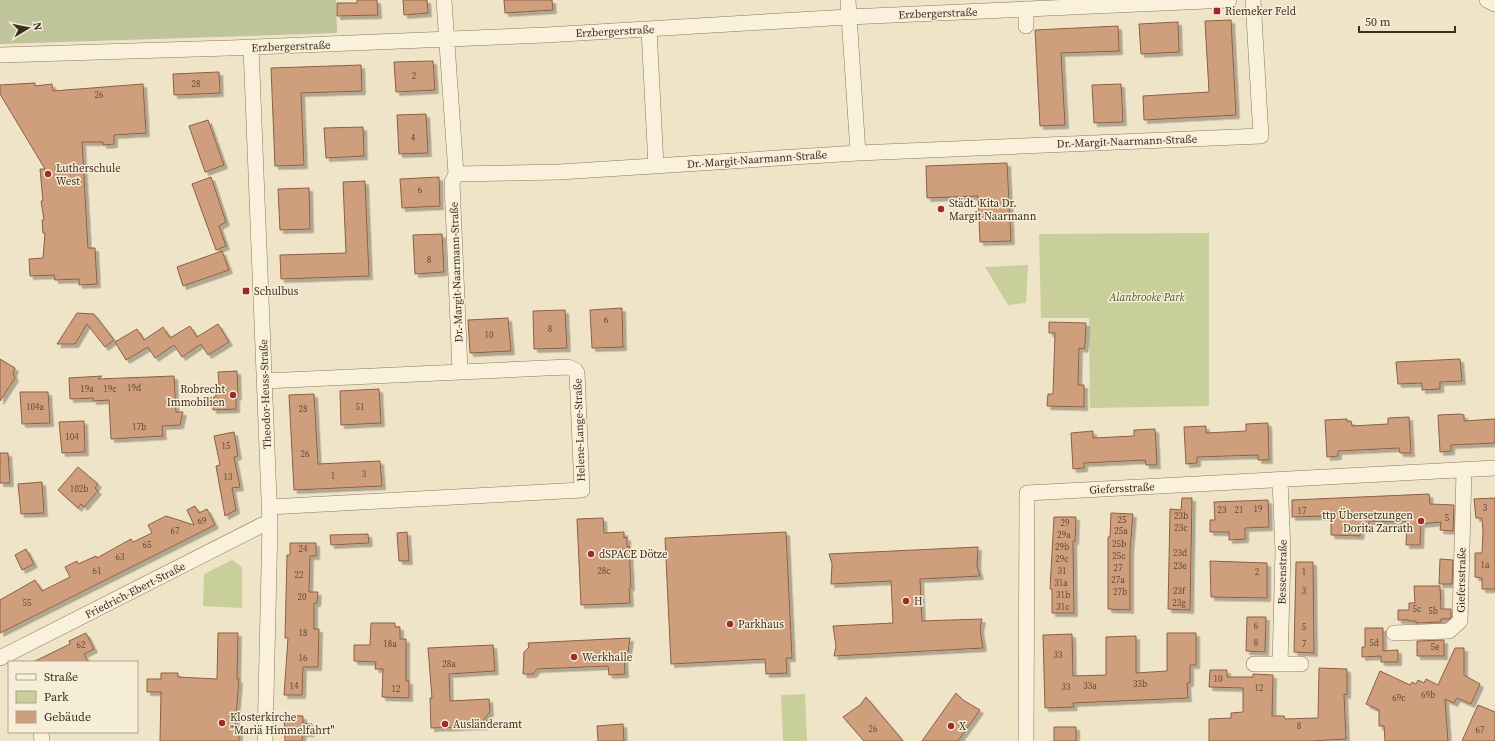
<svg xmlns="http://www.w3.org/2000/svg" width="1495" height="741" font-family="'Source Serif 4',serif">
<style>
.green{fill:#c9cf9b}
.cemetery{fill:#bfc49a}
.building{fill:#cf9f7d;stroke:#8d5f41;filter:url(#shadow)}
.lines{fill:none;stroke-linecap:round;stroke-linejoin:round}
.minor-casing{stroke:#8d765c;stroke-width:16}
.minor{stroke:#faf1dc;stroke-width:15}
.poi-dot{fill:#9e2a2b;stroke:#f7eed8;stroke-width:1.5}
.labels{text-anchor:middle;stroke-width:3;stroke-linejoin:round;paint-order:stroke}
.number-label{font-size:9px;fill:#624a37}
.poi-label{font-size:11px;fill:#3d2e20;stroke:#f7eed8;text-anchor:start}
.street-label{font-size:11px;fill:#3d2e20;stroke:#f7eed8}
.park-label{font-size:11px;font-style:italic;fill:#4d5a26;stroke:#f7eed8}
</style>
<defs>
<filter id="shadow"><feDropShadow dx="3.5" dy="3.5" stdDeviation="0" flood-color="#0004"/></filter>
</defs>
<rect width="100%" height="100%" fill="#f0e4c8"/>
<!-- green -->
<path class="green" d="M1209 233V406L1090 408 1089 318H1041L1039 234Z
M1028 265 1026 303 1008 305 985 267Z
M232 560 242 567V608L203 606 204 574Z
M805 694 807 741H783L781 695Z"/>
<!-- cemetery -->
<path class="cemetery" d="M0 0H336L337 33 0 44Z"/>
<!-- building -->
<path class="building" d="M357 0H377L378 15 337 16V3H357Z
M403 0H427L428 13 404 15Z
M504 0H552L553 10 505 13Z
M1231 20 1236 115 1144 120 1143 96 1209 92 1205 21Z
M1178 22 1179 52 1141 54 1139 24Z
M1118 26 1119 51 1061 53 1065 125 1040 126 1035 30Z
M433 61 435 90 396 92 394 62Z
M361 65 362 91 301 93 304 165 275 166 271 68Z
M219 72 220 93 174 95 173 74Z
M35 83V86L52 84 53 91 143 84 146 133 114 135V144L103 145V142H82L88 248H95L97 284 79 285V279L55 280 54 275 30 276 29 259 43 258 45 233H43L42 220H44L41 201H43L40 169H45L0 94V85Z
M1121 84 1123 122 1094 123 1092 85Z
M426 114 428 153 399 154 397 115Z
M208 120 224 165 205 172 189 126Z
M363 127 364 156 326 158 324 128Z
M1007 163 1011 241 980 242 978 196 927 198 926 166Z
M211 177 226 222 219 226 226 246 216 250 192 184Z
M439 177 440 206 402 208 400 179Z
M365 181 369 276 281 279 280 255 346 253 343 182Z
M309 188 310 229 280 230 278 189Z
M442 234 444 272 415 274 413 235Z
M222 251 229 270 183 286 177 267Z
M622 308 623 347 592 348 590 310Z
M565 310 567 348 534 349 533 311Z
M77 313 94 314 114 340 105 347 87 324 75 344H57Z
M508 318 511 351 470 353 468 320Z
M1049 322 1086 323 1085 344 1084 349 1079 348 1078 385H1084V407L1047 406 1048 394H1053L1055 333H1049Z
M218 324 229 342 208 355 201 344 182 357 174 345 155 358 148 347 126 360 115 342 137 329 144 340 163 327 170 338 190 326 197 337Z
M0 359 15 368 13 373 15 378 0 401Z
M1460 359 1462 381 1440 382V389L1422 390V383L1398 384 1396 362Z
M237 371 238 396 236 397V409L213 410V397H216L215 385 219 384 218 372Z
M102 376 98 379 174 376 176 412H183L180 425 162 426 163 436 111 439 109 400 93 401V398L70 399 69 378Z
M379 389 381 423 341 425 340 391Z
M20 392H48L50 423 22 424Z
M314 394 318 464 380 461 382 486 294 490 289 395Z
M1460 414 1464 415V421L1495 419V443L1451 445V451L1440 452 1438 415Z
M1409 417 1411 453H1400L1399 448 1338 451V456L1327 457 1325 420 1347 419V421H1351L1352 426 1388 424V418Z
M84 421 85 452 62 453 59 422Z
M1268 423 1269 460H1258V455L1197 457V463L1186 464 1184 427 1206 426V433L1246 431V424Z
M1155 429 1157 465H1146L1145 460 1084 463V468L1073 469 1071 433 1093 431V438L1134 436V430Z
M234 432 238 456 234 457 240 487 232 488 236 510 225 516 216 466 220 465 214 436Z
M0 453H8L10 483H0Z
M78 467 98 484 95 488 98 491 84 507 81 504 78 508 58 490Z
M42 482 44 513 21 514 18 484Z
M1429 494 1430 504 1454 505 1453 531 1440 530 1441 522 1421 524 1420 545H1406L1407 522 1369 521V529H1361L1360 536 1331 535V520L1324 516 1292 517V500Z
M1182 498H1192L1190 610 1168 609 1170 509 1181 510Z
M1495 498V589H1482V578L1475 577V553H1482L1483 532 1482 518H1476L1474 499Z
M1268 500 1269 527 1245 528V539L1229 540V532H1210V520H1215L1214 502Z
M195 506 199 513 207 509 215 525 0 633V600L35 580 42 591 70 577 65 567 77 561 78 564 96 556 97 558 131 539 133 542 152 533 148 525 166 516 194 525 187 510Z
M1111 513 1133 514 1130 550V610L1108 609V537H1110Z
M1054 517H1076L1075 541H1073L1074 613H1052V589H1050Z
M603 518 604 533 624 532V538L627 537V547L629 546 631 587 629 588 630 603 581 605 577 519Z
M407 532 409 561H399L397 533Z
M786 532 792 658H786L787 673 766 674 765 659 671 664 665 538Z
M368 534 369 543 331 545 330 535Z
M290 543H316V556H310L309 592H318L317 603H314V629H319L318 667H303L302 695H284L288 638H285L287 555H290Z
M978 547 977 566 980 576 920 579 922 621 982 619 980 629 983 648 834 656 836 646 833 626 893 623 891 581 831 584 832 564 829 554Z
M26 549 34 564 22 570 15 555Z
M1440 559 1453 560 1452 584H1439Z
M1210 561 1267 563V598L1211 597Z
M1296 562H1313L1314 653 1294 652Z
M1414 586H1440L1441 609H1451V617L1449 619H1441V622L1416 623V621H1409V620H1398V610H1409V603H1415Z
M1247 617H1266L1265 652 1246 651Z
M371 623H395V627H400V639H406V681H409V698L382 697 383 669H375L376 662 354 661V645H370Z
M1365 628H1383V651L1398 650V662H1381V656L1362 657V647H1365Z
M86 633 94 649 84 654 88 662H33L70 644 69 641Z
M218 633H238L237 679H239L235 729H239V741H160L161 692H147V679H161V673H178V677L217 679Z
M1167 633H1196V665H1190V683H1187L1188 698 1073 703 1074 707 1045 708 1043 635 1072 634 1073 676 1106 675V637L1136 636V673L1167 671Z
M630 638 628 652H624L625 674 609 675 608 666 537 669 533 674H523L524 652 529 647 528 643Z
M1444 640V656H1417V641Z
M493 645 495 671 449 674 450 701 489 699 490 712 484 719V726L431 728 430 698H432L428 648Z
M1455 648H1464V675L1480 684 1471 704 1457 698 1454 703 1445 699 1448 741H1385L1384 726H1379V710L1366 704 1380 671 1410 685 1412 682 1416 684 1418 680 1424 683 1426 679 1438 685Z
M1319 668 1347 669V695L1344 694 1346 739 1311 741H1209V719L1231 718V713L1243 712V688L1209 687 1210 670H1227V677H1253V674L1273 675 1272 716H1284L1285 719 1318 718Z
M956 693 963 700 980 710 958 741H922Z
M866 697 903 741H864L843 717 860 705Z
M1478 705 1495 712V741H1462Z
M284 715 303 716V723L312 724 311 733H303L302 741H285Z
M623 724 624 741H598L597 726Z
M1054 727H1076V741H1054Z"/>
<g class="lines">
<!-- minor casing -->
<g class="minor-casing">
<path id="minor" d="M444 0 456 174 452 182 460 371
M848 0 858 153
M1487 0 1495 4
M1026 9V26
M649 29 656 166
M251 47 270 524 265 741
M0 55 229 48 546 35 848 17 1229 0
M456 174 559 172 858 153 1261 136 1253 0
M264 381 568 367 575 370 577 373 582 490 269 507
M1280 480 1283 551 1280 664
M1394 633 1449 631 1460 621 1464 470
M0 658 262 525 270 524
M1254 664H1301
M41 732 42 741
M1026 741 1027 493 1495 468"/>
</g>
<!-- minor -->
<use href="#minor" class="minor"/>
</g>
<!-- markers -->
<g class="poi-dot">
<rect x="1213" y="7" width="8" height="8" rx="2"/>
<circle cx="48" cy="174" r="4"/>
<circle cx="941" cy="209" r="4"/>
<rect x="242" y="287" width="8" height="8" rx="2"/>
<circle cx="233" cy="395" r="4"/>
<circle cx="1421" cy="521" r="4"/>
<circle cx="591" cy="554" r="4"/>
<circle cx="906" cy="601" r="4"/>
<circle cx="730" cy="624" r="4"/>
<circle cx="574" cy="657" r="4"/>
<circle cx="222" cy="723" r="4"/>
<circle cx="445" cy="724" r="4"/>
<circle cx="951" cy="726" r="4"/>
</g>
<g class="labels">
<!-- number labels -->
<g class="number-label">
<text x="414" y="79">2</text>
<text x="196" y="87">28</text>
<text x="99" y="98">26</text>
<text x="413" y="141">4</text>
<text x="420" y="193">6</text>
<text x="429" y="263">8</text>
<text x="606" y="323">6</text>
<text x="550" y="332">8</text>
<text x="489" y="338">10</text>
<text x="134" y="391">19d</text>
<text x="87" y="392">19a</text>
<text x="110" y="392">19c</text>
<text x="35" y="410">104a</text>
<text x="360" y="410">51</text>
<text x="303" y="412">28</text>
<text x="139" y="430">17b</text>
<text x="72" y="440">104</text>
<text x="226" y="449">15</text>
<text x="305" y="457">26</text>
<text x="364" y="477">3</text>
<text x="333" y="479">1</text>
<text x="228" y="480">13</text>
<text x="79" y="492">102b</text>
<text x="1485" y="511">3</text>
<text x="1258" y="512">19</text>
<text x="1222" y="513">23</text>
<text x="1239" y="513">21</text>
<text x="1302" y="514">17</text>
<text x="1181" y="519">23b</text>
<text x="1447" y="521">5</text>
<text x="1122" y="523">25</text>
<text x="202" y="524">69</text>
<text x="1065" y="526">29</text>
<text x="1181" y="531">23c</text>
<text x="175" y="534">67</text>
<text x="1121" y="534">25a</text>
<text x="1064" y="538">29a</text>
<text x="1119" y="547">25b</text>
<text x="147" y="548">65</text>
<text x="1062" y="550">29b</text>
<text x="303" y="552">24</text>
<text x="1180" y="556">23d</text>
<text x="1119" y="559">25c</text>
<text x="120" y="560">63</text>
<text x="1062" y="562">29c</text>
<text x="1485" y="568">1a</text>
<text x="1180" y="569">23e</text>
<text x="1118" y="571">27</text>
<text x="97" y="574">61</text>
<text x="604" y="574">28c</text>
<text x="1062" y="574">31</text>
<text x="1257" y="575">2</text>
<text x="1304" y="575">1</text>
<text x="299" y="578">22</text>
<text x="1118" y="583">27a</text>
<text x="1061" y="586">31a</text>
<text x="1179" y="594">23f</text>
<text x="1304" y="594">3</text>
<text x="1120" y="595">27b</text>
<text x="1063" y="598">31b</text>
<text x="302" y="600">20</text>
<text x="27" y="606">55</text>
<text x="1179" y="606">23g</text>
<text x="1063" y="610">31c</text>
<text x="1417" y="612">5c</text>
<text x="1433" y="614">5b</text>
<text x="1256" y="629">6</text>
<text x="1304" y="630">5</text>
<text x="303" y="636">18</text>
<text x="1256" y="646">8</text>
<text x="1374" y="646">5d</text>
<text x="390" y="647">18a</text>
<text x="1304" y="647">7</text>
<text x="81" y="648">62</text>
<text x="1435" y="650">5e</text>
<text x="1058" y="658">33</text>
<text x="303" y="661">16</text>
<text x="449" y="667">28a</text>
<text x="1218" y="682">10</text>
<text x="1140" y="687">33b</text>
<text x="294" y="689">14</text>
<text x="1090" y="689">33a</text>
<text x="1066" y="690">33</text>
<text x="1259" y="691">12</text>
<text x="396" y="692">12</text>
<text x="1428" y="698">69b</text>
<text x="1399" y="701">69c</text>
<text x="1299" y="729">8</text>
<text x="873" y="732">26</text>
<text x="1480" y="733">67</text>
</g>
<!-- poi labels -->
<g class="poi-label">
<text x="1225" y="15">Riemeker Feld</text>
<text x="56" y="172">Lutherschule<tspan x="56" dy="13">West</tspan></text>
<text x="949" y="207">Städt. Kita Dr.<tspan x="949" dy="13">Margit Naarmann</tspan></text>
<text x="254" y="295">Schulbus</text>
<text x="225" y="393" text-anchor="end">Robrecht<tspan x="225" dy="13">Immobilien</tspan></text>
<text x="1413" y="519" text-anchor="end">ttp Übersetzungen<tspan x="1413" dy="13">Dorita Zarrath</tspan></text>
<text x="599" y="558">dSPACE Dötze</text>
<text x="914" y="605">H</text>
<text x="738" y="628">Parkhaus</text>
<text x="582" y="661">Werkhalle</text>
<text x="230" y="721">Klosterkirche<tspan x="230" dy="13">"Mariä Himmelfahrt"</tspan></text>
<text x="453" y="728">Ausländeramt</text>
<text x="959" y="730">X</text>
</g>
<!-- street labels -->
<g class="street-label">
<text transform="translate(938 13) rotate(-2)" y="4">Erzbergerstraße</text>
<text transform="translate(615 31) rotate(-3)" y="4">Erzbergerstraße</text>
<text transform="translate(291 46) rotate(-2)" y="4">Erzbergerstraße</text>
<text transform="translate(1127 141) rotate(-2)" y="4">Dr.-Margit-Naarmann-Straße</text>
<text transform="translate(757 159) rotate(-4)" y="4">Dr.-Margit-Naarmann-Straße</text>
<text transform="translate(456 272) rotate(-92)" y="4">Dr.-Margit-Naarmann-Straße</text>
<text transform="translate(265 394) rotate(-92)" y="4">Theodor-Heuss-Straße</text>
<text transform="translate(579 430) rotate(-92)" y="4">Helene-Lange-Straße</text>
<text transform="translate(1122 488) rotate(-3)" y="4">Giefersstraße</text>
<text transform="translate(1282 572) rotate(-89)" y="4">Bessenstraße</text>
<text transform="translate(1461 580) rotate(-89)" y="4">Giefersstraße</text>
<text transform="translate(135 590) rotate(-27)" y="4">Friedrich-Ebert-Straße</text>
</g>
<!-- park labels -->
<g class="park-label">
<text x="1147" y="301">Alanbrooke Park</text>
</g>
</g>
<!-- legend -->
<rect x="8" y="661" width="130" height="72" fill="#f7eed8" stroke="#ada18e"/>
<rect x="16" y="674" width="20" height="6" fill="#faf1dc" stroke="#ada18e"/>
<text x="44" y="681" font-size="12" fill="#3d2e20">Straße</text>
<rect x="16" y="691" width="20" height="12" fill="#c9cf9b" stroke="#ada18e"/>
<text x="44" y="701" font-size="12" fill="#3d2e20">Park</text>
<rect x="16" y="711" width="20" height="12" fill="#cf9f7d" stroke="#ada18e"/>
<text x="44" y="721" font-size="12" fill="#3d2e20">Gebäude</text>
<!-- north arrow -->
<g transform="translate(28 28) rotate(80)" stroke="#f7eed8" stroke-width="3" paint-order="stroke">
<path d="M0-3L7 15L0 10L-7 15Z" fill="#3d2e20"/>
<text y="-6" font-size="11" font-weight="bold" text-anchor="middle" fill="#3d2e20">N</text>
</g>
<!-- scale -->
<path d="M1359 26v6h96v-6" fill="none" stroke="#3d2e20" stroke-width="2"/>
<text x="1365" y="26" font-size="12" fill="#3d2e20" stroke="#f7eed8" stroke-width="3" paint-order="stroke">50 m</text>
</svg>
